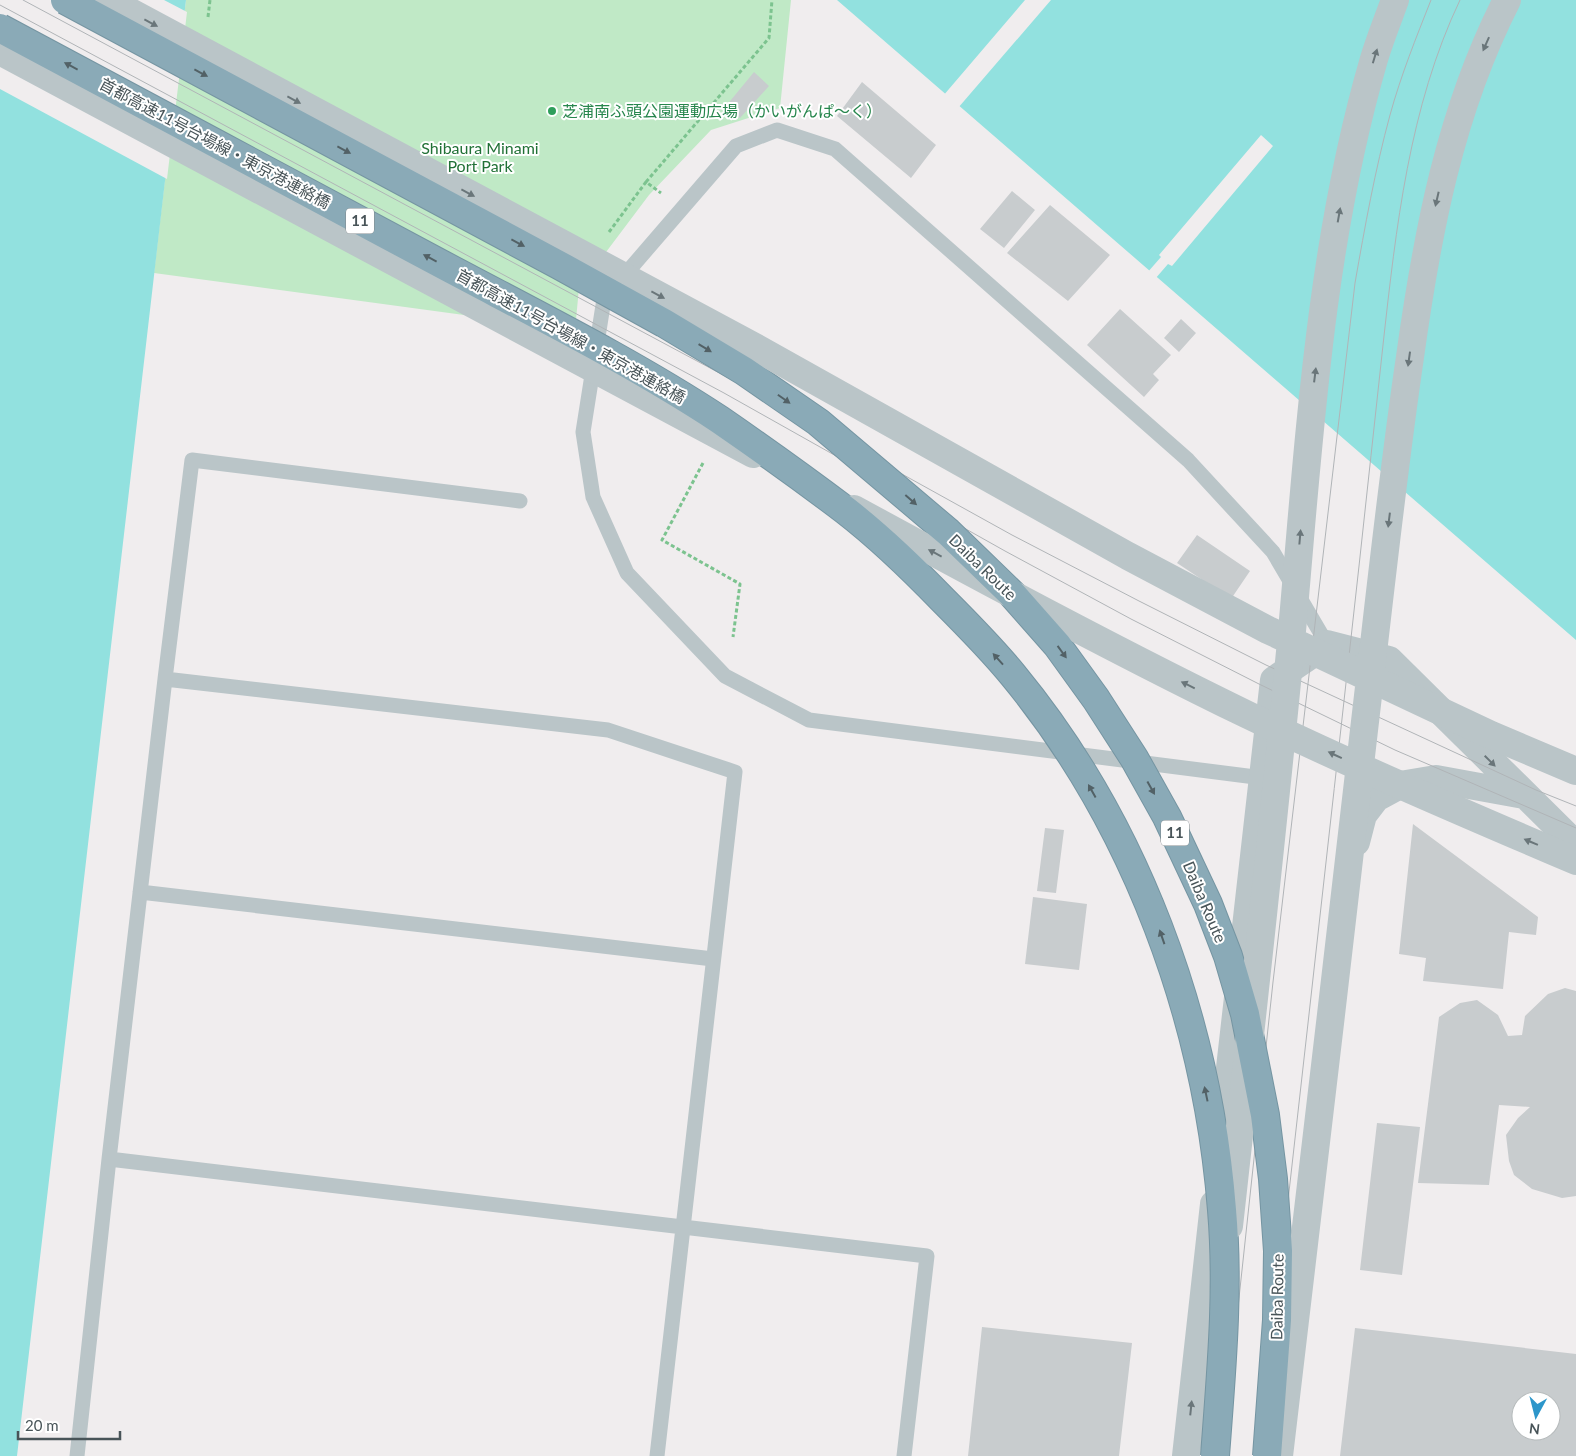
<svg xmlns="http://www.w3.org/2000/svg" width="1576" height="1456" font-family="Lato,'Noto Sans JP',sans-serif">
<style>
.green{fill:#c0e9c6}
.water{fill:#92e1df}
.pier{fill:#f0edee}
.building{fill:#c8ccce;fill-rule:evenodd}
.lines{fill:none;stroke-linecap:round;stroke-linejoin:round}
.path{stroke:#7cc38f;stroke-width:3;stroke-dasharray:4 2.5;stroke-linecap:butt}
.service{stroke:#bac5c8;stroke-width:15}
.tertiary{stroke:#bac5c8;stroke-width:28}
.tram{stroke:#b0b4b7;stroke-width:1}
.motorway-bridge-casing{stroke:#7595a2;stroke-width:30;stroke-linecap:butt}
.tertiary-bridge{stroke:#bac5c8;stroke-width:28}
.motorway-bridge{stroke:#8aaab7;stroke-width:28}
.oneway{fill:#6a767a}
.oneway2{fill:#526166}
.leisure-dot{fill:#2e9e5b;stroke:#fff;stroke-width:2}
.labels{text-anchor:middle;stroke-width:4;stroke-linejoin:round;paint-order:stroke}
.shield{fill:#fff;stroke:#7f878a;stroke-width:1}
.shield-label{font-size:15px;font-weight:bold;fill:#485458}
.leisure-label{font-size:16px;fill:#27864d;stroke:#fff;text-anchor:start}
.street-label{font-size:16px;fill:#485458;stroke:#fff}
.park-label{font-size:16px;fill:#217136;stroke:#fff}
</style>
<rect width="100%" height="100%" fill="#f0edee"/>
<!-- green -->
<path class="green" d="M186 0H791L780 108 711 130 649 195 579 288 575 330 154 273Z"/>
<!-- water -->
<path class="water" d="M0 0H186L17 1456H0Z
M837 0H1576V640Z"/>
<!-- pier -->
<path class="pier" d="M0 0H164L187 12 167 179 0 89Z
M1025 0H1051L958 108 943 96Z
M1261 135 1273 146 1172 266 1168 264 1155 279 1147 273 1161 257 1159 255Z"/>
<!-- building -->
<path class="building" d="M754 72 769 86 740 118 726 106Z
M862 82 936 145 911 178 837 116Z
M1012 191 1035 210 1004 248 980 229Z
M1050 205 1110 255 1068 301 1007 253Z
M1120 309 1171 355 1153 374 1159 380 1144 397 1087 345Z
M1181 319 1196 333 1179 352 1164 338Z
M1197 535 1250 571 1231 599 1177 563Z
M1413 824 1538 917 1536 935 1509 932 1503 989 1423 981 1426 958 1399 954Z
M1045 828 1064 830 1056 893 1037 891Z
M1033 897 1087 904 1079 970 1025 964Z
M1565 988 1576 991V1196L1562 1198 1532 1189 1514 1175 1509 1161 1506 1135 1518 1118 1530 1107 1499 1105 1489 1185 1418 1183 1439 1017 1460 1003 1477 1000 1498 1015 1508 1036 1522 1035 1525 1016 1548 994Z
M1377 1123 1420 1127 1402 1275 1360 1270Z
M982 1327 1132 1343 1119 1456H968Z
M1355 1328 1576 1354V1456H1340ZM1521 1401H1551V1431H1521Z"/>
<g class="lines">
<!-- path -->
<path class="path" d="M208 17 210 0
M646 182 769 38 772 0
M609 232 646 182 661 193
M703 463 662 540 740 584 733 637"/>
<!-- service -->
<path class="service" d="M165 679 192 460 520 501
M1263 778 809 720 725 676 627 573 593 497 583 432 604 299 736 146 777 130 835 149 1188 460 1273 552 1327 644
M140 892 713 959
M109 1159 165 679 608 730 735 772 657 1456
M77 1456 109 1159 927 1256 904 1456"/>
<!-- tertiary -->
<path class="tertiary" d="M1356 842 1363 815 1376 798 1400 785 1436 779 1524 795
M1220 1156 1274 680 1327 644 1389 660 1576 845
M1186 1456 1214 1204"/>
<!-- tram -->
<path class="tram" d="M23 0 725 376 1012 535 1139 601 1266 665 1536 790 1576 806
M0 5 724 393 1005 551 1131 619 1259 684 1395 750 1576 828
M1222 1456 1273 982 1355 283C1365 226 1375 170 1390 115 1401 75 1416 38 1431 0
M1259 1456C1293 1159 1326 863 1359 566 1367 492 1375 419 1383 345 1396 228 1409 107 1460 0"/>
<!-- motorway-bridge casing -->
<g class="motorway-bridge-casing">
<path id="motorway-bridge" d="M65 0 559 265 664 323 744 371 818 422 948 532 1012 594 1057 645 1096 699 1134 758 1167 817 1208 904 1228 956 1245 1014 1265 1115 1273 1179 1278 1251 1277 1320 1267 1456
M0 28C148 107 295 186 443 265 535 314 632 362 720 420 762 449 804 479 845 510 880 537 912 568 943 600 967 624 991 648 1013 675 1136 824 1207 1018 1222 1210 1229 1292 1221 1374 1215 1456"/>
</g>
<!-- tertiary-bridge -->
<path class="tertiary-bridge" d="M108 0 755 347 1128 556 1268 630 1491 735 1576 771
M0 51 753 454
M854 509C984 580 1114 650 1248 715 1356 767 1466 814 1576 861
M1229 1226C1251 1028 1273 830 1292 631 1309 440 1320 244 1374 59 1380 39 1388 19 1395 0
M1279 1456C1311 1185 1343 915 1374 644 1385 548 1396 452 1410 357 1427 234 1450 111 1507 0"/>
<!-- motorway-bridge -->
<use href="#motorway-bridge" class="motorway-bridge"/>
</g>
<!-- one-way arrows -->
<defs><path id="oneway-solid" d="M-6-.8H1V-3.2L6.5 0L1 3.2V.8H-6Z" transform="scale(1.25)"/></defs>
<g class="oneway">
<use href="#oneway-solid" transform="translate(151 23) rotate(28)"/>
<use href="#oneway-solid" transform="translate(1486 44) rotate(114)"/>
<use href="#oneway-solid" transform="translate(1375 56) rotate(-73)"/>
<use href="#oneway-solid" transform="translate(294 100) rotate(28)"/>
<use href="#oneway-solid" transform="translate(468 193) rotate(28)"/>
<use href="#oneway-solid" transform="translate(1437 199) rotate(103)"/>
<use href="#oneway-solid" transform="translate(1339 215) rotate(-80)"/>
<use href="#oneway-solid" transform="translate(658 295) rotate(28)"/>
<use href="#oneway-solid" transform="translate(1409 359) rotate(98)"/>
<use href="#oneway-solid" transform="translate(1315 375) rotate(-83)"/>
<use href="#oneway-solid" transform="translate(1389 520) rotate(97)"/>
<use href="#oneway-solid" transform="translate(1300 537) rotate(-85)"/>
<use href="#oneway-solid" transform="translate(935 553) rotate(-152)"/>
<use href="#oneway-solid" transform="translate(1188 685) rotate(-154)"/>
<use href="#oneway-solid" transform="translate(1335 755) rotate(-155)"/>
<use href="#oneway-solid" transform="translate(1490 761) rotate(45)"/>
<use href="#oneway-solid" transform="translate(1531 842) rotate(-157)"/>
<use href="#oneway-solid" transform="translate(1191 1408) rotate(-84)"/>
</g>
<g class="oneway2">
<use href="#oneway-solid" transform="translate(71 66) rotate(-152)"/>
<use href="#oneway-solid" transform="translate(201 73) rotate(28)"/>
<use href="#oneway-solid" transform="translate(344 150) rotate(28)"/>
<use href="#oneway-solid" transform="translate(518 243) rotate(28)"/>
<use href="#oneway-solid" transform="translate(430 258) rotate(-152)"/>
<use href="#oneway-solid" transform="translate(705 348) rotate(31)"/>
<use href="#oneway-solid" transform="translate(784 399) rotate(35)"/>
<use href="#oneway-solid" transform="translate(911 500) rotate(41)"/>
<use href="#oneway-solid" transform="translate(1062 652) rotate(54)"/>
<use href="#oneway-solid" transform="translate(998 659) rotate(-132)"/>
<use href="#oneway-solid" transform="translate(1151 788) rotate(61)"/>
<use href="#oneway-solid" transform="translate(1092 791) rotate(-119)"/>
<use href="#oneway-solid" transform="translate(1162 937) rotate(-109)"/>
<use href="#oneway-solid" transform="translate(1206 1094) rotate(-102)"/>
</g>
<!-- markers -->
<circle class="leisure-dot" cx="552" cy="111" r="5"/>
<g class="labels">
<!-- shield labels -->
<g class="shield">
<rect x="346" y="208.5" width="28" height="25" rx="4"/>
<rect x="1161" y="820.5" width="28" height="25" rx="4"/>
</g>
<g class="shield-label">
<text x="360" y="226">11</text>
<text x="1175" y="838">11</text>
</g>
<!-- leisure labels -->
<g class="leisure-label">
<text x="562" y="117">芝浦南ふ頭公園運動広場（かいがんぱ～く）</text>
</g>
<!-- street labels -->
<g class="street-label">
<text transform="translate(215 143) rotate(28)" y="6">首都高速11号台場線・東京港連絡橋</text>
<text transform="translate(571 336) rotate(29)" y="6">首都高速11号台場線・東京港連絡橋</text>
<text transform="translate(983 567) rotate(44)" y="6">Daiba Route</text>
<text transform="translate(1205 902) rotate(67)" y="6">Daiba Route</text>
<text transform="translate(1277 1297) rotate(-89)" y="6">Daiba Route</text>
</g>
<!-- park labels -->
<g class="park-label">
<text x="480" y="154">Shibaura Minami<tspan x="480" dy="18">Port Park</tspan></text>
</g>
</g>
<!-- north arrow -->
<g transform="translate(1536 1416) rotate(187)"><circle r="24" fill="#ffffff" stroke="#b6bbbc"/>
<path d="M0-4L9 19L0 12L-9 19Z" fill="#2d96ca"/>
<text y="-8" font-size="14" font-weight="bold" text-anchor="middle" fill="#485458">N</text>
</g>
<!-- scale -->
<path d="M18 1431v8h102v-8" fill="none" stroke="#485458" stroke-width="2.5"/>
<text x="25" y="1431" font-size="15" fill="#485458" stroke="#ffffff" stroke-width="4" paint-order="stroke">20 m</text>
</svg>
